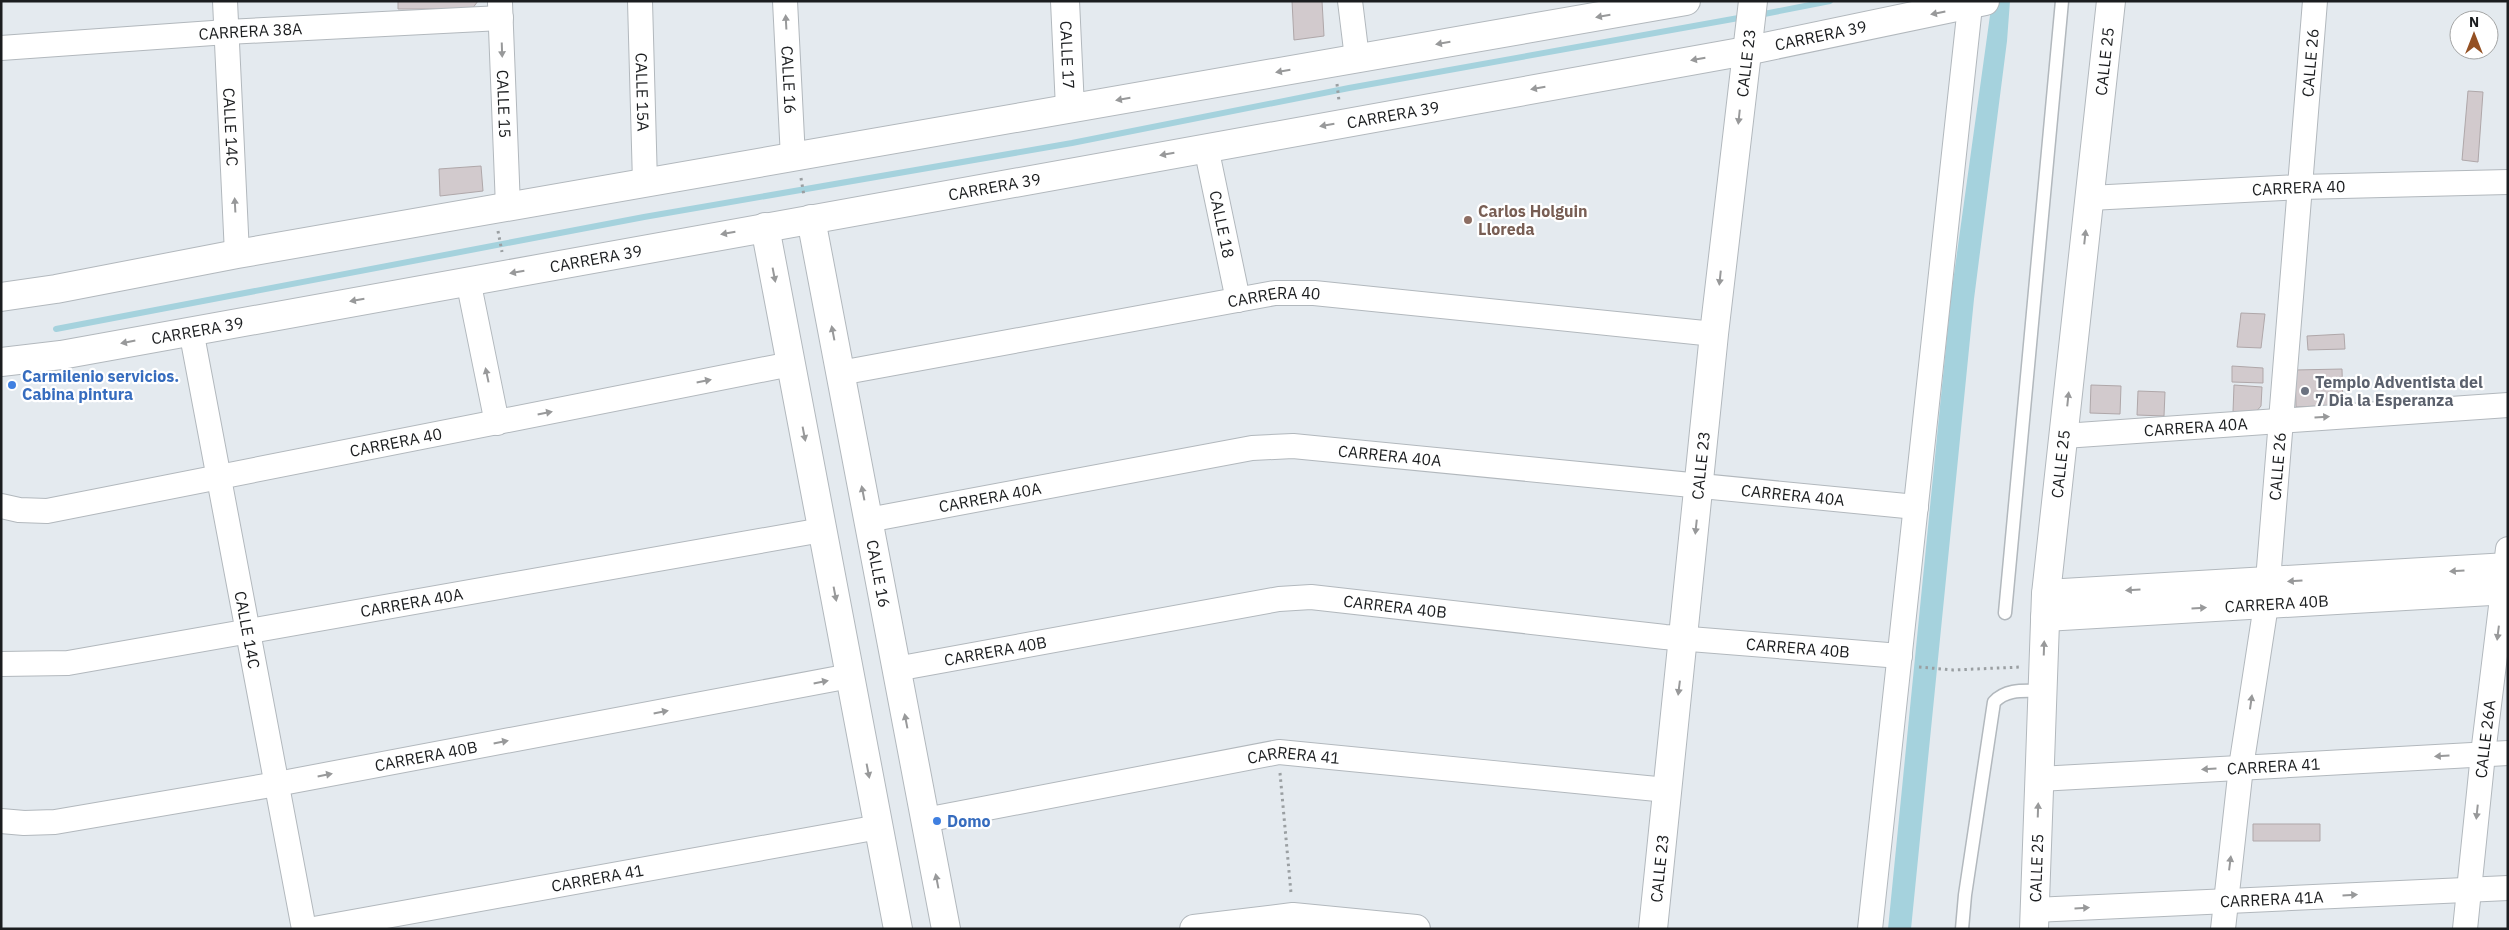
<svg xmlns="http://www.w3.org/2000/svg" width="2509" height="930" font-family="'IBM Plex Sans',sans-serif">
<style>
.water{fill:#a5d2dd}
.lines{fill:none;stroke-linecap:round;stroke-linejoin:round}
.stream{stroke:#a5d2dd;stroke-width:6}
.building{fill:#d2cacd;stroke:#afa7a9}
.service-casing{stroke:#b2b8bd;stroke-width:15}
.minor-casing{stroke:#b2b8bd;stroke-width:26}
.tertiary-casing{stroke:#b2b8bd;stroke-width:30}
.secondary-casing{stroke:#b2b8bd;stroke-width:30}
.primary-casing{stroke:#b2b8bd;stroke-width:30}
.path{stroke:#9a9fa2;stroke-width:3;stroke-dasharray:2.5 4;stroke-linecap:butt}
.service{stroke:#fff;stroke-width:12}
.minor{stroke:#fff;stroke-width:24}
.tertiary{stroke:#fff;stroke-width:28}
.secondary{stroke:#fff;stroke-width:28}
.primary{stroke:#fff;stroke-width:28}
.oneway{fill:#98999a}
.education-dot{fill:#8d6e63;stroke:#fff;stroke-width:2}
.shop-dot{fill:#3f7fe0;stroke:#fff;stroke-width:2}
.worship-dot{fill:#6b7280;stroke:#fff;stroke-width:2}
.labels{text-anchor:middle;stroke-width:4.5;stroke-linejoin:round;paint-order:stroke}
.street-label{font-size:16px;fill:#1b1d1f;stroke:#fff}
.education-label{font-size:16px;font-weight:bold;fill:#785e54;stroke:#fff;text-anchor:start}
.shop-label{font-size:16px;font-weight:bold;fill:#366cbe;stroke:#fff;text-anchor:start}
.worship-label{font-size:16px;font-weight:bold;fill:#5b616d;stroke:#fff;text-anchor:start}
</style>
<rect width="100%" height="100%" fill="#e4eaef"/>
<!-- water -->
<path class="water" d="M1992 1H2010L2007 41 1974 299 1911 929H1888L1951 296Z"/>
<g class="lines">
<!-- stream -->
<path class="stream" d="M1759 15 1830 1
M56 329 644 217 1072 143 1349 88 1744 17"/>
</g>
<!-- building -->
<path class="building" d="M398 1H478L472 9H398Z
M1292 1H1322L1324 36 1294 40Z
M2468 91 2483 92 2478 162 2462 160Z
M481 166 483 191 440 196 439 169Z
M2241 313 2265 314 2261 348 2237 347Z
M2344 334 2345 349 2308 350 2307 336Z
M2232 366 2263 368V383L2232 382Z
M2342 369 2343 405 2296 407 2295 370Z
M2091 385 2121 386 2120 414 2090 413Z
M2234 385 2262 387 2261 406 2255 413 2233 412Z
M2138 391 2165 392 2164 416 2137 415Z
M2253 824H2320V841H2253Z"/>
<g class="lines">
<!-- service casing -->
<g class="service-casing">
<path id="service" d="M2005 613 2062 1
M1962 929 1965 895 1994 702C2007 688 2025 691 2043 691"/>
</g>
<!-- minor casing -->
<g class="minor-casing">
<g id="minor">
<path id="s1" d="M225 1 237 254"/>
<path id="s2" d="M640 1 645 183"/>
<path id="s3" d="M785 1 793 158"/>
<path d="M1350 1 1357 58"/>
<path id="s4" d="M500 3 508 207"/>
<path id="s5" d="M1 48 227 32 501 18"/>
<path id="s6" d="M1206 147 1238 300"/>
<path id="s7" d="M2090 198 2300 187 2508 182"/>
<path d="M468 280 497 423"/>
<path id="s8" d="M191 330 304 929"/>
<path id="s9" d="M840 373 1275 293H1314L1714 334"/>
<path id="s10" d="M2064 436 2508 405"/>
<path id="s11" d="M1 506 19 510 47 511 791 364"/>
<path id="s12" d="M868 520 1252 448 1293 446 1916 507"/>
<path id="s13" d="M1 664 68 663 822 530"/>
<path id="s14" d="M896 669 1279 599 1311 597 1665 637 1900 656"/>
<path id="s15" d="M2039 779 2508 753"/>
<path id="s16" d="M925 820 1279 752 1667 790"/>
<path id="s17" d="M1 821 24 823 55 822 277 784 850 676"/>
<path id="s18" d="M2034 910 2508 888"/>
<path id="s19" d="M314 929 879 827"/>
<path d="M1870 929 1970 6"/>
<path id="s20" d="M2223 929 2241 767 2266 605 2315 1"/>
<path id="s21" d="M2465 929 2483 754 2508 549"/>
</g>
</g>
<!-- tertiary casing -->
<g class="tertiary-casing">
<g id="tertiary">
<path id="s22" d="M1065 1 1070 108"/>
<path id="s23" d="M811 219 946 929"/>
<path d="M765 227 898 929"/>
<path d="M2046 594 2508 567"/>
<path id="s24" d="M2045 617 2508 590"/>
<path d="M1194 929 1293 917 1416 929"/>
</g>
</g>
<!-- secondary casing -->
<g class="secondary-casing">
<g id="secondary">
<path d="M1 297 56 289 237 254 1686 1"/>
<path id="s25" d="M1 362 61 355 1746 51 1985 1"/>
</g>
</g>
<!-- primary casing -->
<g class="primary-casing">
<g id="primary">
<path id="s26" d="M1653 929 1714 334 1753 1"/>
<path id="s27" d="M2034 929 2046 594 2111 1"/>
</g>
</g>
<!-- path -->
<path class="path" d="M1337 84 1339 101
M801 178 804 196
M498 231 502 252
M1919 667 1953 670 2021 667
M1280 773 1291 893"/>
<!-- service -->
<use href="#service" class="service"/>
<!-- minor -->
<use href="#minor" class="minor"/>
<!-- tertiary -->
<use href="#tertiary" class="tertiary"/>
<!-- secondary -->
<use href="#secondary" class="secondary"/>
<!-- primary -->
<use href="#primary" class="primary"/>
</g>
<!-- one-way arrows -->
<defs><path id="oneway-solid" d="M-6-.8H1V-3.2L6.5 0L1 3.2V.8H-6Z" transform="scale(1.25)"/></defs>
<g class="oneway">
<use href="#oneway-solid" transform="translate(1938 13) rotate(169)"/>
<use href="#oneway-solid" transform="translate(1603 16) rotate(170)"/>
<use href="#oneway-solid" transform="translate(786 22) rotate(-93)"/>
<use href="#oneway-solid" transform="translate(1443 43) rotate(170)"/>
<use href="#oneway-solid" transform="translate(502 50) rotate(88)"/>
<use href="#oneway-solid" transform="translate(1698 59) rotate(170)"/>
<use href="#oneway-solid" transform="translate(1283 71) rotate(170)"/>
<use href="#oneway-solid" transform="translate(1538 88) rotate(170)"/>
<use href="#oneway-solid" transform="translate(1123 99) rotate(170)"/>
<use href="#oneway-solid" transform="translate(1739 117) rotate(96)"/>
<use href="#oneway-solid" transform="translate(1327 125) rotate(170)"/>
<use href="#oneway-solid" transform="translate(1167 154) rotate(170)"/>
<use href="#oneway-solid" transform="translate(235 205) rotate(-93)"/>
<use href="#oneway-solid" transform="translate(728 233) rotate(170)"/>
<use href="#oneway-solid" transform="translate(2085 237) rotate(-84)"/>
<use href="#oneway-solid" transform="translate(517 272) rotate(170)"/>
<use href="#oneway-solid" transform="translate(774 275) rotate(79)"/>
<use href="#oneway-solid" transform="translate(1720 278) rotate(96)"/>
<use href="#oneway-solid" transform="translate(357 300) rotate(170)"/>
<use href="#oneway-solid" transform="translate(833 333) rotate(-101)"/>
<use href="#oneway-solid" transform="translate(128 342) rotate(169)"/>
<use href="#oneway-solid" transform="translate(487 375) rotate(-102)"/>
<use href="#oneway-solid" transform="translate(704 381) rotate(-11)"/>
<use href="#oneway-solid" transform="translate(2068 399) rotate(-84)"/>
<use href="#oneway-solid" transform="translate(545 413) rotate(-11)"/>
<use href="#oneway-solid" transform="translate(2322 417) rotate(-4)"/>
<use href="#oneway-solid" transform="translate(804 434) rotate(79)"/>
<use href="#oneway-solid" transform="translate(863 493) rotate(-101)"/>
<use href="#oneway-solid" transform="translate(1696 527) rotate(96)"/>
<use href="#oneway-solid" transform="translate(2457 571) rotate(176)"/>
<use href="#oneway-solid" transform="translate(2295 581) rotate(176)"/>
<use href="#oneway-solid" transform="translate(2133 590) rotate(177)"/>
<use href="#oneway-solid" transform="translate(835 594) rotate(79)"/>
<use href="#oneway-solid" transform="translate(2199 608) rotate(-3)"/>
<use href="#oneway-solid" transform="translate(2498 633) rotate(97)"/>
<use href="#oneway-solid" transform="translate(2044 648) rotate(-88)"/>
<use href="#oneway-solid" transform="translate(821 682) rotate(-11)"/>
<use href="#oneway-solid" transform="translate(1679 688) rotate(97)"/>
<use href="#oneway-solid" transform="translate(2251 702) rotate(-82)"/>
<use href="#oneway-solid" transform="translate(661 712) rotate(-11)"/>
<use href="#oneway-solid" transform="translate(906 721) rotate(-101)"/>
<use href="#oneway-solid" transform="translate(501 742) rotate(-11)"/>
<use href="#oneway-solid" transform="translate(2442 756) rotate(177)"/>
<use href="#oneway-solid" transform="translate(2209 769) rotate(177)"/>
<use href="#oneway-solid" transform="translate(868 771) rotate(79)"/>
<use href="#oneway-solid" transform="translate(325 775) rotate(-11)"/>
<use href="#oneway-solid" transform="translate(2038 810) rotate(-88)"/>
<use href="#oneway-solid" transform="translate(2477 812) rotate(96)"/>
<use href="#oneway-solid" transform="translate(2230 863) rotate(-83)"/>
<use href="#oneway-solid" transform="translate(937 881) rotate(-101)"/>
<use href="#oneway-solid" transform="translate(2350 895) rotate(-3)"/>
<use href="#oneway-solid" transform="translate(2082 908) rotate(-3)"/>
</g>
<!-- markers -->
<circle class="education-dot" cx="1468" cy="220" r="5"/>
<g class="shop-dot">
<circle cx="12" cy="385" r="5"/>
<circle cx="937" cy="821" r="5"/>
</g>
<circle class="worship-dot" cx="2305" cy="391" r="5"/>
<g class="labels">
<!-- street labels -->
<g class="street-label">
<text dy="6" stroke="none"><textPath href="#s5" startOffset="250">CARRERA 38A</textPath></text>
<text dy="6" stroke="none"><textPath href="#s25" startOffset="1849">CARRERA 39</textPath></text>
<text dy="6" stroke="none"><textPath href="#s22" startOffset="54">CALLE 17</textPath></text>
<text dy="6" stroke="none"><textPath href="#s26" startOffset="871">CALLE 23</textPath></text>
<text dy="6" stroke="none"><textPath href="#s27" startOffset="871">CALLE 25</textPath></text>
<text dy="6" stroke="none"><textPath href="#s20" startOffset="871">CALLE 26</textPath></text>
<text dy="6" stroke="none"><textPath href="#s3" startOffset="79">CALLE 16</textPath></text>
<text dy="6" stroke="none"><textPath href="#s2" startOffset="91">CALLE 15A</textPath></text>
<text dy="6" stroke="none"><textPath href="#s4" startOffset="101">CALLE 15</textPath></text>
<text dy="6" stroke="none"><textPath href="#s25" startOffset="1414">CARRERA 39</textPath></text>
<text dy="6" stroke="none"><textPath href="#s1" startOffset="126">CALLE 14C</textPath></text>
<text dy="6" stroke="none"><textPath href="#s25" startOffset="1009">CARRERA 39</textPath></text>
<text dy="6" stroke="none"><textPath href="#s7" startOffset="209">CARRERA 40</textPath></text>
<text dy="6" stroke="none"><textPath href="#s6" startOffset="79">CALLE 18</textPath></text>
<text dy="6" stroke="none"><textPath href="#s25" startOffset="604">CARRERA 39</textPath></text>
<text dy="6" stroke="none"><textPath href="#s9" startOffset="441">CARRERA 40</textPath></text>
<text dy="6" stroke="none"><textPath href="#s25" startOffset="199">CARRERA 39</textPath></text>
<text dy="6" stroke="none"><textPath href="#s10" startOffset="132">CARRERA 40A</textPath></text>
<text dy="6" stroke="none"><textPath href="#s11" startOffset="402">CARRERA 40</textPath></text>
<text dy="6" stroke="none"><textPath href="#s12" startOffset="529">CARRERA 40A</textPath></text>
<text dy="6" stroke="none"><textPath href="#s27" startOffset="466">CALLE 25</textPath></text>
<text dy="6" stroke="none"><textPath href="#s26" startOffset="466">CALLE 23</textPath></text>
<text dy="6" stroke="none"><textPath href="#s20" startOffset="466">CALLE 26</textPath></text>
<text dy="6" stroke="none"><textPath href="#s12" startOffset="934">CARRERA 40A</textPath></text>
<text dy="6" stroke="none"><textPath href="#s12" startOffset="124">CARRERA 40A</textPath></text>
<text dy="6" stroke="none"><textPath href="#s23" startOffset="361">CALLE 16</textPath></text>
<text dy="6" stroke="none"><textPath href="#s13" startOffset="416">CARRERA 40A</textPath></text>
<text dy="6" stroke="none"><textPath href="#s24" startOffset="232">CARRERA 40B</textPath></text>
<text dy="6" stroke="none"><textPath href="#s14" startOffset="506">CARRERA 40B</textPath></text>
<text dy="6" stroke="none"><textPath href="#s8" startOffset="305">CALLE 14C</textPath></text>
<text dy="6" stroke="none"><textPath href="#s14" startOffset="911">CARRERA 40B</textPath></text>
<text dy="6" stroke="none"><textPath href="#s14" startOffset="101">CARRERA 40B</textPath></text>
<text dy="6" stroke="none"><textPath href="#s21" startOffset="191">CALLE 26A</textPath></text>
<text dy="6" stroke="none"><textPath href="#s17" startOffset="431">CARRERA 40B</textPath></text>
<text dy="6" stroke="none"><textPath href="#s16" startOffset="375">CARRERA 41</textPath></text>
<text dy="6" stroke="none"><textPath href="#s15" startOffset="235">CARRERA 41</textPath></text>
<text dy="6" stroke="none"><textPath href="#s26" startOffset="61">CALLE 23</textPath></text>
<text dy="6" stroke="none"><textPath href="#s27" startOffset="61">CALLE 25</textPath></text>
<text dy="6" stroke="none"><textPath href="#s19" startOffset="288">CARRERA 41</textPath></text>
<text dy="6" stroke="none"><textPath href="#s18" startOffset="238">CARRERA 41A</textPath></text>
</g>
<!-- education labels -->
<g class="education-label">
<text x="1478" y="217">Carlos Holguin<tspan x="1478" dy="18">Lloreda</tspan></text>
</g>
<!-- shop labels -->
<g class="shop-label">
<text x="22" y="382">Carmilenio servicios.<tspan x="22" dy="18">Cabina pintura</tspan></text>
<text x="947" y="827">Domo</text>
</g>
<!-- worship labels -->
<g class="worship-label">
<text x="2315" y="388">Templo Adventista del<tspan x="2315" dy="18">7 Dia la Esperanza</tspan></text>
</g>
</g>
<!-- border -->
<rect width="2509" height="930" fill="none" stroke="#1b1d1f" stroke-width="5"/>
<!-- north arrow -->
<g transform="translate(2474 35)"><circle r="24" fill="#ffffff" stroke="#a4a5a5"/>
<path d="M0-4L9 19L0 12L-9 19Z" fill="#945023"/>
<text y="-8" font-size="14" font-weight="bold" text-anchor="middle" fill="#1b1d1f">N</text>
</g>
</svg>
